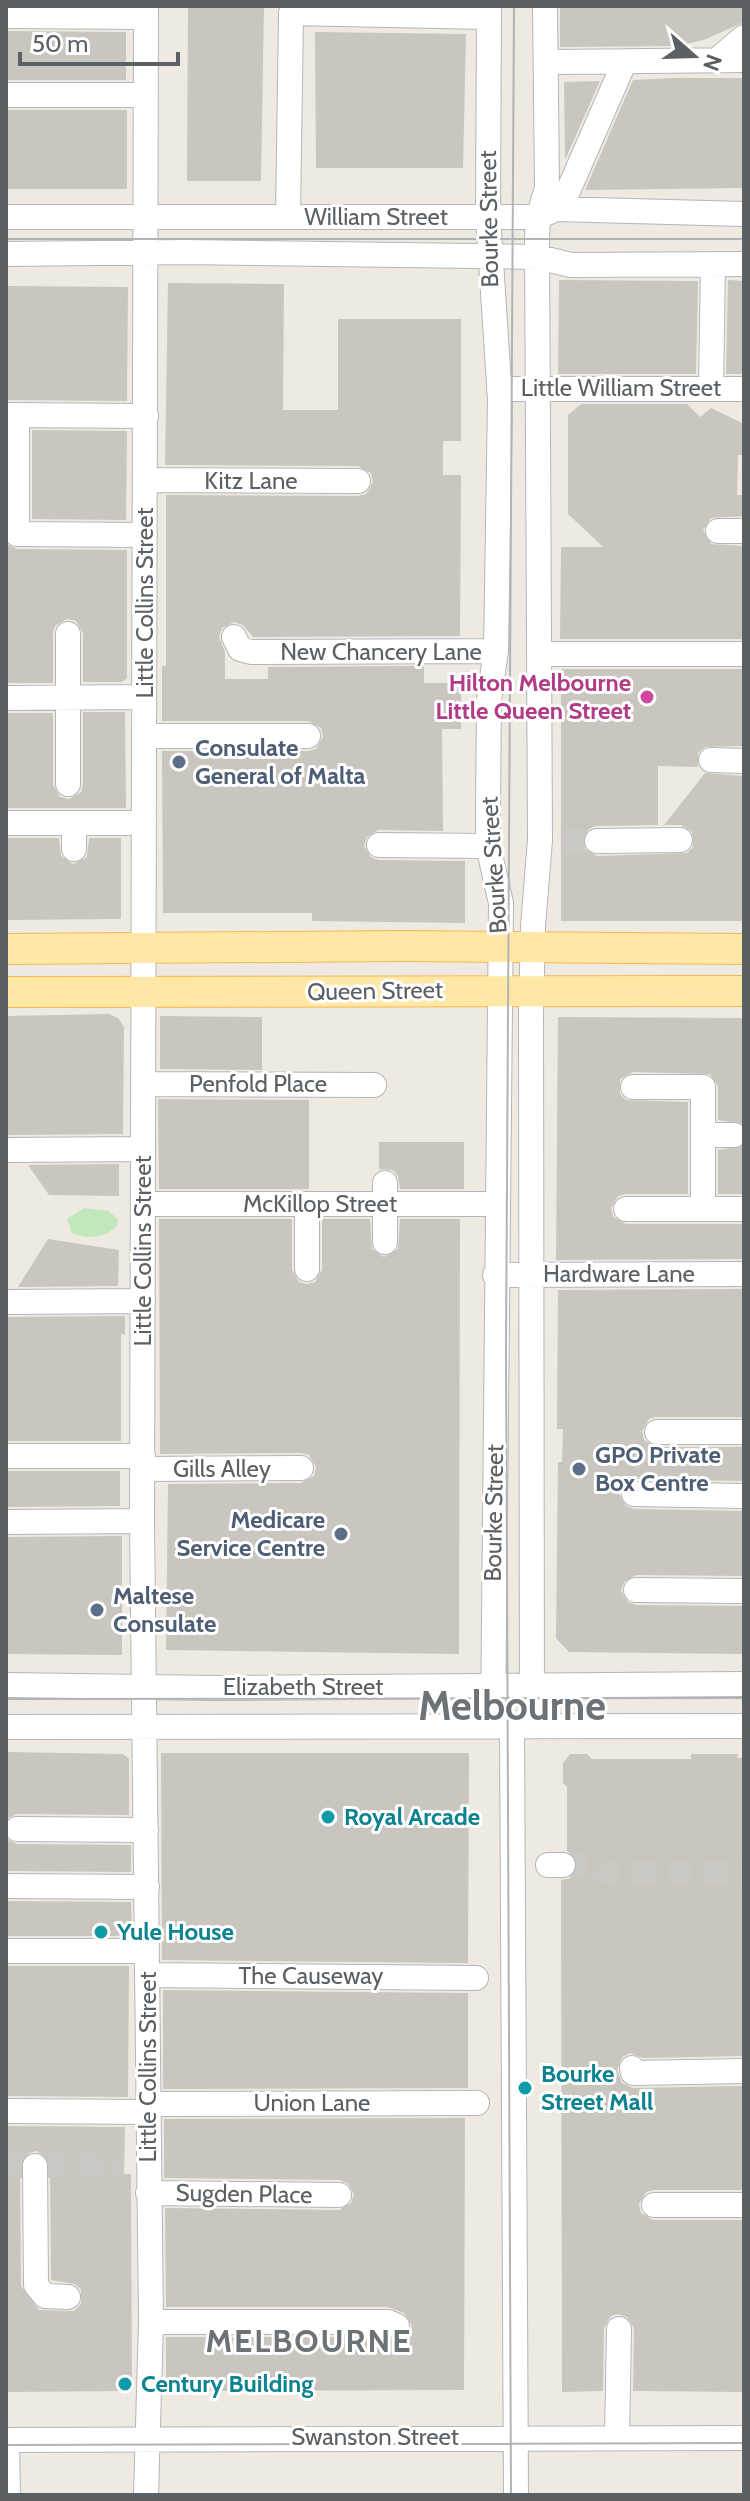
<svg xmlns="http://www.w3.org/2000/svg" width="750" height="2501" font-family="Cabin,sans-serif">
<style>
.green{fill:#c2e7bd}
.building{fill:#c9c5bf;fill-rule:evenodd}
.lines{fill:none;stroke-linecap:round;stroke-linejoin:round}
.minor-tunnel{stroke:#c9c8c2;stroke-width:24;stroke-dasharray:24 12;stroke-linecap:butt}
.minor-casing{stroke:#b3b6ba;stroke-width:26}
.major-casing{stroke:#f7b652;stroke-width:32}
.minor{stroke:#fff;stroke-width:24}
.major{stroke:#ffe7a6;stroke-width:30}
.tram{stroke:#b2b3b4;stroke-width:2}
.hotel-dot{fill:#d1479c;stroke:#fff;stroke-width:3}
.service-dot{fill:#5c6f8a;stroke:#fff;stroke-width:3}
.culture-dot{fill:#0f9aa8;stroke:#fff;stroke-width:3}
.labels{text-anchor:middle;stroke-width:6;stroke-linejoin:round;paint-order:stroke}
.street-label{font-size:24px;fill:#5b6064;stroke:#fff}
.hotel-label{font-size:24px;font-weight:bold;fill:#b23c85;stroke:#fff;text-anchor:end}
.service-label{font-size:24px;font-weight:bold;fill:#4e5e75;stroke:#fff;text-anchor:start}
.culture-label{font-size:24px;font-weight:bold;fill:#0d838f;stroke:#fff;text-anchor:start}
.district-label{font-size:32px;font-weight:bold;letter-spacing:2px;fill:#6c7276;stroke:#fff}
.town-label{font-size:40px;font-weight:bold;fill:#6c7276;stroke:#fff}
</style>
<rect width="100%" height="100%" fill="#eeeae2"/>
<!-- green -->
<path class="green" d="M84 1208 108 1211 118 1219 117 1226C105 1238 87 1240 72 1233L67 1219Z"/>
<!-- building -->
<path class="building" d="M188 6H264L261 181H187Z
M560 6H744V22L704 40 676 46 560 47Z
M6 31 126 32V80H6Z
M315 32 466 34 463 168H316Z
M672 78H744V188L585 190 633 80Z
M600 81 565 160 564 82Z
M6 110H127V189H6Z
M559 280 698 281 696 374H558Z
M728 280 744 281V374H726Z
M168 283 284 284 283 410H338V319H461V441H443V475H461L460 636 253 637 243 625 234 622 222 628 219 637 225 652V679H268V667L424 666V683H461V729H442L443 831 378 830 367 837 364 846 371 857 378 860 465 861V923L312 921V913H163L162 751H308L316 749 323 737 321 728 308 721H162V666H166V495L358 496 366 494 373 482 371 473 358 466 165 465Z
M6 286 128 287 127 401 6 400Z
M581 404H687L700 417 711 408 744 424V455H738L737 495H744V516L711 518 703 530 711 544 744 546V639H560L561 547H603L568 514V415Z
M32 430 127 431 126 520 32 519Z
M6 544 17 549 127 550V678L122 682H83V633L76 621 67 619 55 626 53 633V683H6Z
M561 669H744V746L705 747 698 753V767L658 766V825L596 826 589 829 582 840 585 849 597 856 687 853 693 847 692 832 681 825H664L705 773 744 776V921H561Z
M83 712H125L126 808H6V713H53V785L60 797 69 799 81 792 83 785Z
M6 838H59L61 856 73 864 87 857 89 838H121V919L6 920Z
M109 1014 118 1018 124 1027 123 1134 7 1135 6 1016Z
M160 1016 262 1017V1070L160 1069Z
M558 1017 744 1018V1124L718 1120V1086L710 1074 633 1072 620 1079V1094L626 1100 688 1102V1194H625L618 1196 611 1208 613 1217 626 1224H744V1259L556 1260Z
M158 1099 309 1100V1189H159Z
M379 1142H464V1189H400L398 1176 393 1170 379 1169Z
M744 1146V1194H718V1150Z
M119 1164V1196L49 1195 28 1165Z
M159 1219H292V1270L299 1282 306 1284 315 1282 322 1270V1219H370L372 1249 384 1257 398 1249 400 1219H460L459 1654 166 1650 168 1484 301 1483 314 1476 316 1467 309 1455 301 1453 160 1454Z
M48 1239 119 1250 118 1286 18 1287Z
M744 1289V1417H656L649 1419 642 1431 644 1440 656 1447H744V1481L634 1479 622 1486 619 1494 626 1506 634 1509 744 1511V1576L636 1575 624 1582 621 1591 628 1602 636 1605 744 1606V1654L569 1652 556 1638 558 1462H562L563 1429H557L558 1290Z
M125 1316V1335L121 1334V1441H6V1317Z
M6 1471H120V1506L6 1507Z
M122 1536V1655L6 1654V1537Z
M6 1752 123 1754 129 1759V1815L17 1814 6 1819Z
M161 1753H469L468 1963 162 1960Z
M570 1754H587L592 1759H691V1754H738L737 1758H744V2056L643 2058 630 2053 622 2057 617 2070 622 2083 633 2088 744 2086V2190H653L646 2192 639 2204 641 2213 653 2220H744V2392L633 2391 634 2328 627 2317 618 2314 611 2316 604 2328 603 2391 562 2392 561 1880 571 1878 578 1866 576 1857 567 1851V1787L563 1783V1763Z
M6 1839 17 1844 131 1845V1872L6 1871Z
M6 1901 131 1902 132 1936H6Z
M6 1966H129L128 2097 6 2096Z
M163 1990 468 1993V2088L163 2089Z
M465 2118 464 2390 166 2391V2337H385L398 2341 406 2338 412 2325 404 2313 388 2307H166L165 2208 339 2210 351 2203 354 2194 347 2183 339 2180 164 2178V2119Z
M6 2126 125 2127 124 2174H131L132 2391 6 2392ZM36 2151 47 2158 50 2166 51 2280 75 2284 81 2289V2304L74 2311 39 2310 21 2286 20 2166 27 2154Z"/>
<g class="lines">
<!-- minor-tunnel -->
<path class="minor-tunnel" d="M561 841H597
M563 1865H599L609 1873H744
M6 2166H124"/>
<!-- minor casing -->
<g class="minor-casing">
<path id="minor" d="M146 6 142 1521 151 2322 146 2495
M489 6 488 216 500 399 496 651 489 700 488 807V846L501 903 493 1726
M6 16 146 17
M717 60 744 37
M554 62 744 60
M6 95H145
M565 198 625 61
M6 217H538L556 209 744 214
M288 217 291 13 487 17
M6 254 185 252 538 257 571 265 744 264
M499 389H744
M711 389 713 264
M6 415 146 416
M17 415V534L145 535
M145 480 358 481
M718 531H744
M234 637 240 649 251 652 496 651
M539 654H744
M6 698 144 697
M144 736H308
M711 760 744 761
M68 784V634
M6 823H144
M597 841 680 840
M379 845 488 846
M74 849V823
M143 1084 374 1085
M633 1087H703V1209
M703 1135H734
M6 1150 143 1149
M143 1204H496
M307 1204V1269
M626 1209H744
M385 1242V1183
M495 1275 744 1274
M6 1302 143 1301
M657 1432H744
M6 1456H143
M143 1469 301 1468
M634 1494 744 1496
M6 1522 142 1521
M636 1590 744 1591
M6 1685 216 1688 744 1684
M512 1726 516 2495
M532 1726 531 1014 533 926 540 840 537 239 538 217 547 188 545 6
M6 1727 744 1726
M17 1829 146 1830
M548 1865H563
M6 1886 147 1887
M6 1951H147
M147 1975 476 1978
M632 2068 633 2073 744 2071
M148 2104 477 2103
M6 2111 148 2112
M35 2166 36 2285 45 2296 68 2297
M148 2193 339 2195
M654 2205H744
M151 2322H388L397 2326
M617 2438 619 2329
M6 2440 744 2438
M7 2440 8 2495"/>
</g>
<!-- major casing -->
<g class="major-casing">
<path id="major" d="M6 949 403 946 744 949
M6 992 744 991"/>
</g>
<!-- minor -->
<use href="#minor" class="minor"/>
<!-- major -->
<use href="#major" class="major"/>
<!-- tram -->
<path class="tram" d="M6 239H744
M6 1699 744 1698
M6 2445 744 2443
M511 2495 506 1350 514 6"/>
</g>
<!-- markers -->
<circle class="hotel-dot" cx="647" cy="697" r="8"/>
<g class="service-dot">
<circle cx="179" cy="762" r="8"/>
<circle cx="579" cy="1469" r="8"/>
<circle cx="341" cy="1534" r="8"/>
<circle cx="97" cy="1610" r="8"/>
</g>
<g class="culture-dot">
<circle cx="328" cy="1817" r="8"/>
<circle cx="101" cy="1932" r="8"/>
<circle cx="525" cy="2088" r="8"/>
<circle cx="125" cy="2384" r="8"/>
</g>
<g class="labels">
<!-- street labels -->
<g class="street-label">
<text x="376" y="225">William Street</text>
<text transform="translate(489 219) rotate(-91)" y="8">Bourke Street</text>
<text x="621" y="396">Little William Street</text>
<text x="251" y="489">Kitz Lane</text>
<text transform="translate(145 603) rotate(-90)" y="8">Little Collins Street</text>
<text x="381" y="660">New Chancery Lane</text>
<text transform="translate(494 865) rotate(-94)" y="8">Bourke Street</text>
<text transform="translate(375 991) rotate(-1)" y="8">Queen Street</text>
<text x="258" y="1092">Penfold Place</text>
<text x="320" y="1212">McKillop Street</text>
<text transform="translate(143 1251) rotate(-90)" y="8">Little Collins Street</text>
<text x="619" y="1282">Hardware Lane</text>
<text x="222" y="1477">Gills Alley</text>
<text transform="translate(494 1513) rotate(-89)" y="8">Bourke Street</text>
<text x="303" y="1695">Elizabeth Street</text>
<text x="311" y="1984">The Causeway</text>
<text transform="translate(148 2067) rotate(-90)" y="8">Little Collins Street</text>
<text x="312" y="2111">Union Lane</text>
<text transform="translate(244 2194) rotate(1)" y="8">Sugden Place</text>
<text x="375" y="2445">Swanston Street</text>
</g>
<!-- hotel labels -->
<g class="hotel-label">
<text x="631" y="691">Hilton Melbourne<tspan x="631" dy="28">Little Queen Street</tspan></text>
</g>
<!-- service labels -->
<g class="service-label">
<text x="195" y="756">Consulate<tspan x="195" dy="28">General of Malta</tspan></text>
<text x="595" y="1463">GPO Private<tspan x="595" dy="28">Box Centre</tspan></text>
<text x="325" y="1528" text-anchor="end">Medicare<tspan x="325" dy="28">Service Centre</tspan></text>
<text x="113" y="1604">Maltese<tspan x="113" dy="28">Consulate</tspan></text>
</g>
<!-- culture labels -->
<g class="culture-label">
<text x="344" y="1825">Royal Arcade</text>
<text x="117" y="1940">Yule House</text>
<text x="541" y="2082">Bourke<tspan x="541" dy="28">Street Mall</tspan></text>
<text x="141" y="2392">Century Building</text>
</g>
<!-- district labels -->
<g class="district-label">
<text x="309" y="2352">MELBOURNE</text>
</g>
<!-- town labels -->
<g class="town-label">
<text x="512" y="1720">Melbourne</text>
</g>
</g>
<!-- border -->
<rect width="750" height="2501" fill="none" stroke="#5b6064" stroke-width="16"/>
<!-- north arrow -->
<g transform="translate(694 56) rotate(110)" stroke="#ffffff" stroke-width="6" paint-order="stroke">
<path d="M0-6L14 30L0 20L-14 30Z" fill="#5b6064"/>
<text y="-12" font-size="22" font-weight="bold" text-anchor="middle" fill="#5b6064">N</text>
</g>
<!-- scale -->
<path d="M20 52v12h158v-12" fill="none" stroke="#5b6064" stroke-width="4"/>
<text x="32" y="52" font-size="24" fill="#5b6064" stroke="#ffffff" stroke-width="6" paint-order="stroke">50 m</text>
</svg>
